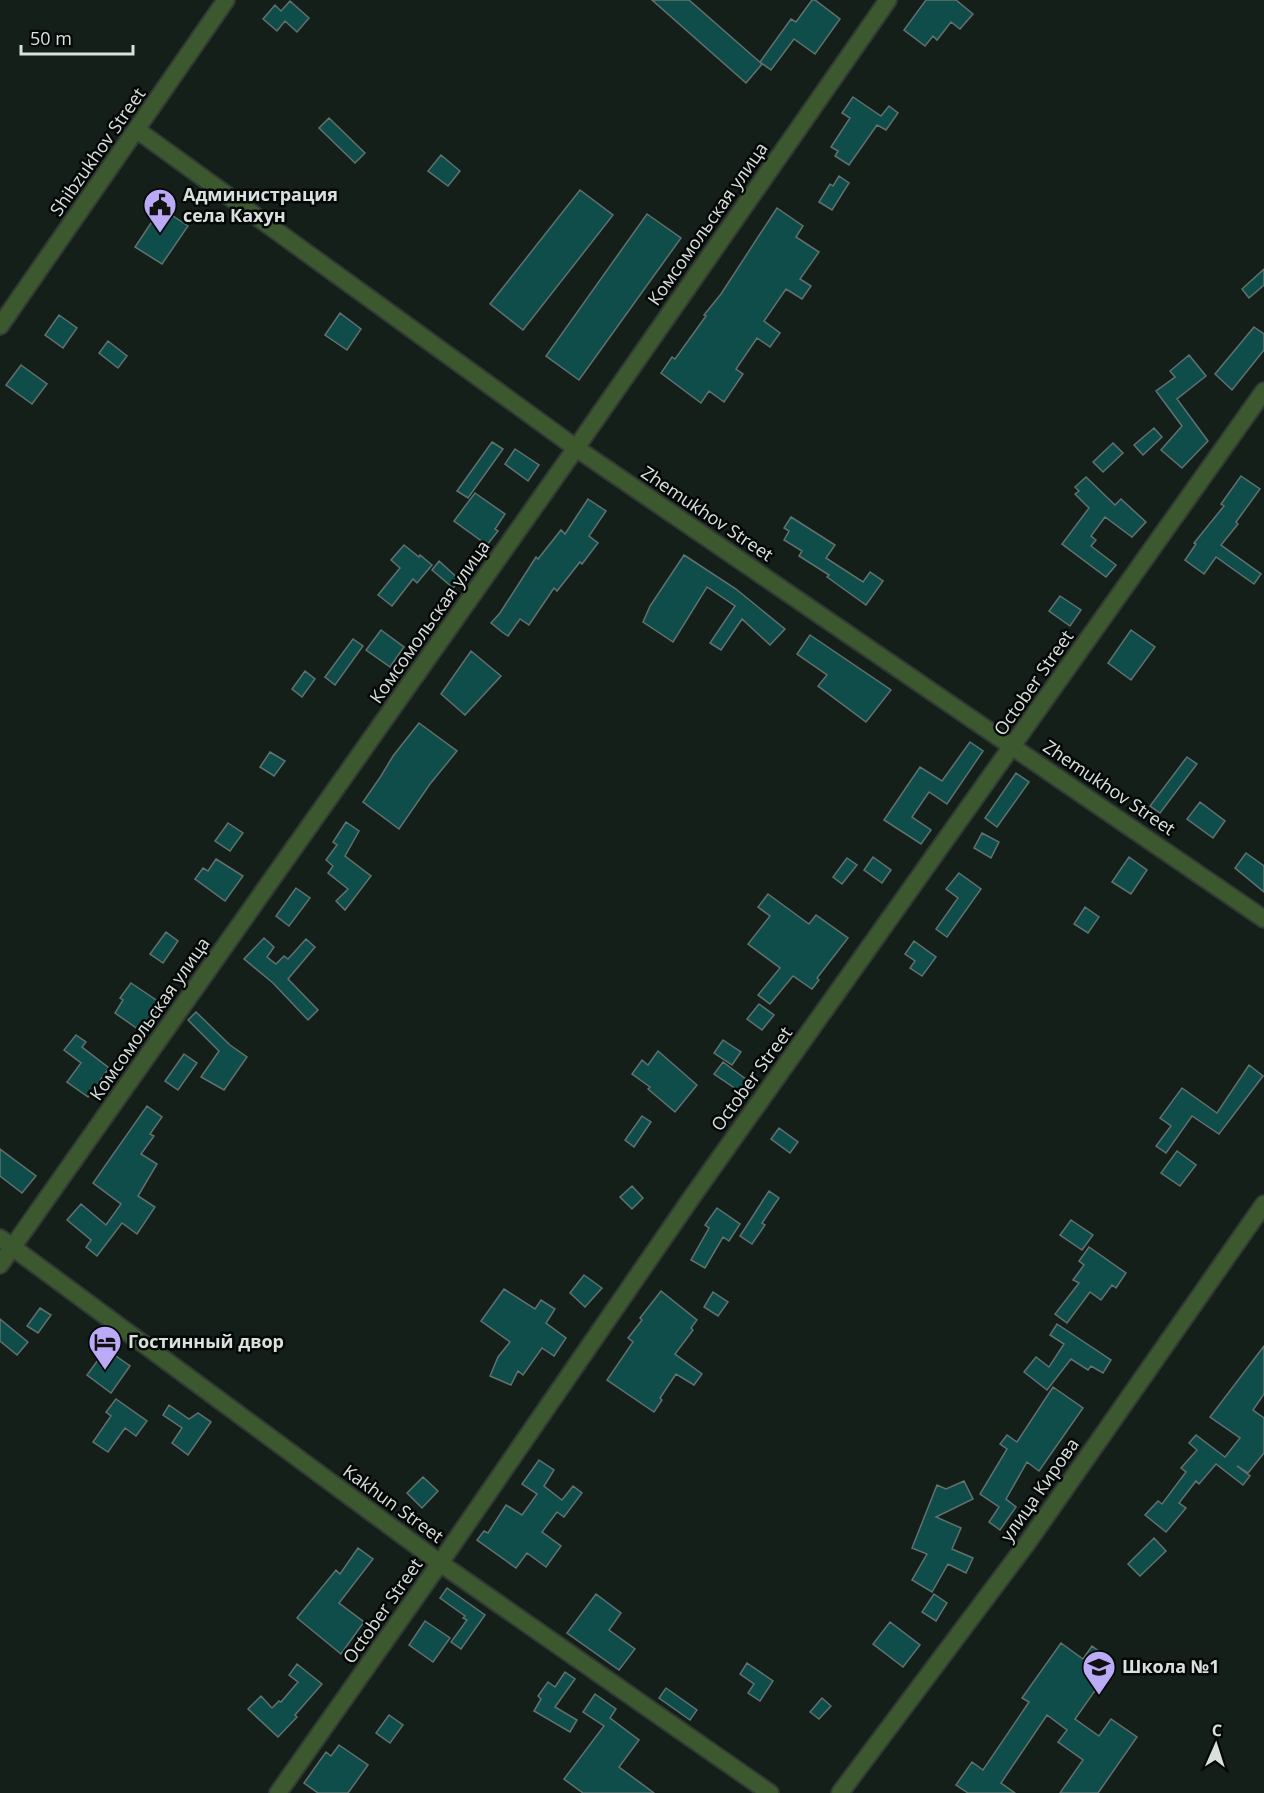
<svg xmlns="http://www.w3.org/2000/svg" width="1264" height="1793" font-family="'Open Sans',sans-serif">
<style>
.building{fill:#0f4d4a;stroke:#62716f;stroke-width:1.5}
.lines{fill:none;stroke-linecap:round;stroke-linejoin:round}
.minor-casing{stroke:#313a35;stroke-width:20}
.tertiary-casing{stroke:#313a35;stroke-width:20}
.minor{stroke:#3c582f;stroke-width:16}
.tertiary{stroke:#3c582f;stroke-width:16}
.labels{text-anchor:middle;stroke-width:5;stroke-linejoin:round;paint-order:stroke}
.street-label{font-size:18px;fill:#dae0dd;stroke:#040806}
.poi-label{font-size:18px;font-weight:bold;fill:#dae0dd;stroke:#040806;text-anchor:start}
</style>
<rect width="100%" height="100%" fill="#151f1a"/>
<!-- building -->
<path class="building" d="M652 0H689L762 64 746 83Z
M812 0H815L840 19 815 54 794 39 771 70 760 62 791 19 796 22Z
M926 0H956L973 14 960 29 951 22 937 40 933 36 925 46 904 30Z
M290 1 309 18 297 32 285 21 277 31 263 19 275 5 281 11Z
M853 97 881 116 889 106 898 113 886 130 877 125 849 165 835 156 838 151 831 147 850 118 842 113Z
M329 118 365 153 355 163 319 128Z
M441 155 460 171 448 186 428 171Z
M839 176 849 183 832 210 819 202 830 184 833 186Z
M580 190 613 215 523 330 490 304Z
M161 208 188 226 162 264 135 247Z
M777 208 803 226 796 237 819 252 800 279 811 286 802 299 786 289 764 321 780 333 770 347 757 338 736 369 743 374 724 402 709 391 701 403 661 373 672 357 675 359 706 316 704 315 721 294Z
M647 214 681 238 579 380 546 356Z
M1264 269V285L1249 298 1242 289Z
M340 313 361 329 347 350 325 335Z
M59 315 77 328 63 348 45 335Z
M1254 327 1264 334V350L1232 390 1215 374Z
M108 341 127 356 118 368 99 353Z
M1189 355 1206 376 1177 399 1208 441 1182 468 1161 450 1182 426 1156 391 1175 377 1170 371Z
M21 365 47 384 32 404 6 385Z
M1154 428 1162 437 1143 455 1134 445Z
M492 442 503 449 468 498 457 491Z
M1113 443 1123 453 1103 472 1093 462Z
M515 449 539 465 528 481 505 464Z
M1241 476 1260 489 1236 522 1238 524 1221 545 1261 574 1254 584 1216 557 1204 574 1185 560 1196 544 1194 543 1224 506 1221 504Z
M1086 477 1115 505 1121 499 1146 522 1132 537 1105 517 1091 536 1096 540 1091 546 1116 565 1106 577 1062 544 1089 508 1075 494 1079 491 1075 487Z
M475 493 505 514 495 529 498 531 487 545 454 521Z
M588 499 606 511 589 536 598 543 582 564 580 562 557 591 554 588 529 625 520 619 508 636 502 632 491 623 500 613 536 557 538 559 561 530 565 534Z
M791 517 835 545 826 558 863 582 870 572 883 581 866 605 827 577 829 575 799 556 802 551 784 540 789 531 784 528Z
M404 545 419 557 420 555 432 565 417 583 413 579 392 606 378 595 400 568 391 560Z
M684 555 736 589 785 629 770 645 742 619 721 650 710 643 735 606 707 587 673 642 643 622 650 606Z
M439 561 460 580 453 588 432 570Z
M1060 596 1081 610 1070 626 1049 611Z
M381 630 404 647 390 667 366 650Z
M1131 630 1155 647 1131 680 1108 663Z
M810 635 891 690 866 722 818 686 827 675 797 654Z
M353 639 363 646 335 685 325 677Z
M471 651 501 676 465 715 441 694Z
M305 671 315 679 302 697 292 689Z
M419 723 457 751 430 784 399 829 363 802 381 776 393 756Z
M970 742 983 751 947 804 929 792 912 817 931 830 921 844 884 820 920 767 942 781Z
M270 752 285 761 274 776 260 767Z
M1187 757 1197 764 1160 813 1150 806Z
M1016 773 1029 782 997 827 985 818Z
M1200 802 1225 821 1213 838 1187 819Z
M346 822 359 831 345 856 371 876 345 910 336 901 348 889 328 873 333 866 326 860 337 845 333 842Z
M228 823 243 833 230 851 215 841Z
M982 833 999 842 991 858 974 848Z
M1246 853 1264 866V892L1235 868Z
M873 857 891 870 882 883 864 870Z
M1129 857 1147 870 1131 894 1112 882Z
M847 858 857 865 842 884 833 877Z
M216 859 243 876 225 901 195 879 203 868 208 871Z
M959 873 981 889 947 937 936 929 958 898 946 889Z
M296 888 310 898 289 926 276 916Z
M768 894 809 924 816 915 848 938 817 978 819 980 812 989 793 976 770 1004 758 995 780 968 748 944 770 916 758 907Z
M1085 907 1099 917 1088 933 1074 924Z
M166 932 178 941 163 963 150 954Z
M264 938 274 947 267 957 276 964 284 956 288 959 306 939 315 947 288 979 318 1010 308 1020 273 983 244 959Z
M914 941 936 957 922 976 910 968 915 961 905 954Z
M131 983 162 1004 142 1032 115 1013 123 1000 120 998Z
M759 1004 774 1015 762 1030 747 1019Z
M196 1012 230 1045 247 1057 224 1090 201 1077 219 1051 188 1020Z
M76 1035 86 1042 82 1047 109 1068 88 1097 67 1082 81 1063 64 1050Z
M723 1040 741 1052 732 1065 714 1053Z
M658 1051 697 1085 675 1112 648 1089 650 1087 632 1074 642 1060 648 1065Z
M184 1054 197 1063 178 1090 165 1081Z
M723 1062 747 1080 739 1091 714 1074Z
M1249 1065 1263 1076 1219 1134 1192 1116 1166 1153 1156 1146 1171 1126 1160 1118 1182 1088 1217 1113Z
M147 1106 162 1117 150 1134 154 1136 141 1154 157 1164 138 1196 155 1207 137 1234 122 1223 97 1256 86 1247 91 1240 67 1220 81 1204 106 1225 121 1204 93 1183Z
M642 1116 651 1122 634 1147 625 1140Z
M779 1128 798 1142 790 1153 771 1139Z
M0 1149 36 1176 22 1193 0 1176Z
M1177 1151 1196 1165 1180 1186 1161 1173Z
M632 1186 643 1198 632 1209 620 1197Z
M769 1191 779 1198 762 1223 765 1225 752 1244 740 1236Z
M717 1208 740 1224 729 1241 723 1237 705 1268 691 1260 709 1228 705 1225Z
M1071 1220 1093 1235 1082 1250 1060 1235Z
M1089 1247 1126 1273 1116 1288 1112 1285 1101 1300 1090 1292 1067 1323 1055 1314 1079 1283 1073 1280 1084 1265 1079 1261Z
M584 1275 602 1288 585 1307 570 1293Z
M504 1289 535 1309 541 1300 555 1309 546 1323 566 1338 554 1356 542 1348 523 1375 518 1371 511 1385 490 1376 498 1357 510 1342 481 1321Z
M661 1291 697 1320 691 1328 693 1330 675 1354 702 1374 694 1385 676 1374 660 1398 662 1400 654 1412 607 1380 633 1342 628 1338 642 1320 640 1318Z
M713 1292 728 1302 718 1316 704 1307Z
M40 1308 51 1315 38 1333 27 1326Z
M0 1319 28 1342 17 1355 0 1341Z
M1057 1324 1111 1360 1103 1373 1091 1366 1088 1370 1071 1359 1047 1390 1024 1372 1036 1357 1049 1367 1064 1344 1050 1335Z
M1264 1346V1394L1253 1410 1264 1418V1453L1248 1473 1237 1466 1250 1476 1243 1485 1216 1464 1199 1484 1196 1481 1179 1503 1186 1508 1166 1532 1145 1515 1158 1501 1162 1504 1186 1472 1181 1468 1197 1450 1189 1443 1196 1435 1225 1457 1240 1438 1210 1417Z
M106 1349 130 1366 111 1393 87 1375Z
M1053 1387 1083 1408 1039 1471 1027 1462 1006 1499 1016 1507 1000 1530 989 1522 999 1507 980 1494 1007 1449 1000 1444 1007 1435 1017 1442Z
M116 1399 147 1421 136 1436 125 1428 108 1452 93 1442 111 1416 106 1412Z
M169 1405 189 1419 198 1413 211 1422 188 1455 172 1443 182 1428 163 1415Z
M539 1460 554 1470 544 1486 562 1500 573 1486 582 1493 564 1517 557 1512 542 1532 561 1546 546 1567 527 1553 516 1568 477 1540 484 1531 488 1533 506 1505 522 1515 537 1494 522 1484Z
M423 1477 438 1491 422 1508 407 1493Z
M964 1481 973 1499 936 1517 961 1528 952 1549 973 1558 966 1573 948 1564 932 1592 912 1580 927 1554 912 1548 937 1485 946 1489Z
M1154 1538 1166 1551 1140 1576 1128 1564Z
M358 1548 373 1559 339 1603 364 1622 341 1654 297 1618 336 1570 340 1574Z
M447 1588 485 1615 461 1649 451 1642 467 1620 463 1618 465 1616 440 1598Z
M596 1594 621 1613 609 1630 635 1649 619 1670 567 1633Z
M934 1594 947 1603 936 1621 922 1612Z
M425 1621 450 1638 433 1662 409 1645Z
M890 1622 920 1645 903 1667 873 1644Z
M1061 1643 1083 1659 1092 1646 1101 1653 1092 1665 1106 1675 1075 1719 1099 1736 1111 1719 1137 1737 1098 1793H1060L1083 1760 1058 1742 1067 1730 1047 1715 1001 1783 1015 1793H968L956 1785 972 1762 983 1770 1029 1702 1022 1698Z
M747 1663 773 1681 760 1701 748 1693 754 1684 740 1674Z
M297 1664 322 1684 295 1715 297 1717 278 1737 248 1709 261 1696 272 1708 279 1701 281 1702 298 1682 289 1675Z
M565 1672 575 1679 555 1707 577 1720 570 1732 534 1711 541 1699 538 1696 548 1682 555 1687Z
M666 1688 697 1710 690 1720 659 1698Z
M595 1694 616 1709 610 1718 639 1740 619 1767 654 1793H583L564 1779 604 1726 583 1712Z
M822 1698 831 1706 819 1719 810 1712Z
M389 1715 403 1725 390 1743 376 1733Z
M339 1745 368 1765 348 1793H318L304 1783 326 1752 331 1756Z"/>
<g class="lines">
<!-- minor casing -->
<g class="minor-casing">
<path id="minor" d="M137 130 576 448 1264 919
M0 326 226 0
M0 1265 576 448 888 0
M278 1793 440 1563 692 1197 1264 391
M840 1793 1028 1542 1264 1204"/>
</g>
<!-- tertiary casing -->
<g class="tertiary-casing">
<path id="tertiary" d="M0 1238 440 1563 770 1793"/>
</g>
<!-- minor -->
<use href="#minor" class="minor"/>
<!-- tertiary -->
<use href="#tertiary" class="tertiary"/>
</g>
<!-- icons -->
<defs>
<g id="civic-pin" transform="scale(1.725)"><path d="M0 17L-7.5 6A9.5 9.5 0 1 1 7.5 6Z" fill="#bbaaf6" stroke="#040806"/><path d="M-.6-6.5H3V-4.5H.6V-3L4-1V1h2V6H-6V1h2V-1L-.6-3ZM-1.2 2.5V6h2.4V2.5Z" fill="#111"/></g>
<g id="hotel-pin" transform="scale(1.725)"><path d="M0 17L-7.5 6A9.5 9.5 0 1 1 7.5 6Z" fill="#bbaaf6" stroke="#040806"/><path d="M-6-4.5h1.5V1H6V5H4.5V3h-9V5H-6ZM-4 0a1.8 1.8 0 1 1 3.6 0ZM.5 0V-2.5h3Q6-2.5 6 0Z" fill="#111"/></g>
<g id="school-pin" transform="scale(1.725)"><path d="M0 17L-7.5 6A9.5 9.5 0 1 1 7.5 6Z" fill="#bbaaf6" stroke="#040806"/><path d="M0-5L7-2L0 1L-7-2ZM-4 1L0 2.5L4 1V4Q0 6-4 4Z" fill="#111"/></g>
</defs>
<g fill-rule="evenodd">
<use href="#civic-pin" x="160" y="205"/>
<use href="#hotel-pin" x="105" y="1342"/>
<use href="#school-pin" x="1099" y="1667"/>
</g>
<g class="labels">
<!-- street labels -->
<g class="street-label">
<text transform="translate(98 152) rotate(-55)" y="6">Shibzukhov Street</text>
<text transform="translate(708 224) rotate(-55)" y="6">Комсомольская улица</text>
<text transform="translate(707 514) rotate(34)" y="6">Zhemukhov Street</text>
<text transform="translate(430 622) rotate(-55)" y="6">Комсомольская улица</text>
<text transform="translate(1034 683) rotate(-55)" y="6">October Street</text>
<text transform="translate(1109 788) rotate(34)" y="6">Zhemukhov Street</text>
<text transform="translate(150 1019) rotate(-55)" y="6">Комсомольская улица</text>
<text transform="translate(752 1079) rotate(-54)" y="6">October Street</text>
<text transform="translate(1040 1490) rotate(-55)" y="6">улица Кирова</text>
<text transform="translate(393 1504) rotate(36)" y="6">Kakhun Street</text>
<text transform="translate(383 1611) rotate(-55)" y="6">October Street</text>
</g>
<!-- poi labels -->
<g class="poi-label">
<text x="183" y="201">Администрация<tspan x="183" dy="21">села Кахун</tspan></text>
<text x="128" y="1348">Гостинный двор</text>
<text x="1122" y="1673">Школа №1</text>
</g>
</g>
<!-- north arrow -->
<g transform="translate(1216 1745) rotate(3)" stroke="#040806" stroke-width="4.5" paint-order="stroke">
<path d="M0-4.5L10 22L0 15L-10 22Z" fill="#dae0dd"/>
<text y="-9" font-size="16" font-weight="bold" text-anchor="middle" fill="#dae0dd">С</text>
</g>
<!-- scale -->
<path d="M21 45v9h112v-9" fill="none" stroke="#dae0dd" stroke-width="3"/>
<text x="30" y="45" font-size="18" fill="#dae0dd" stroke="#040806" stroke-width="4.5" paint-order="stroke">50 m</text>
</svg>
